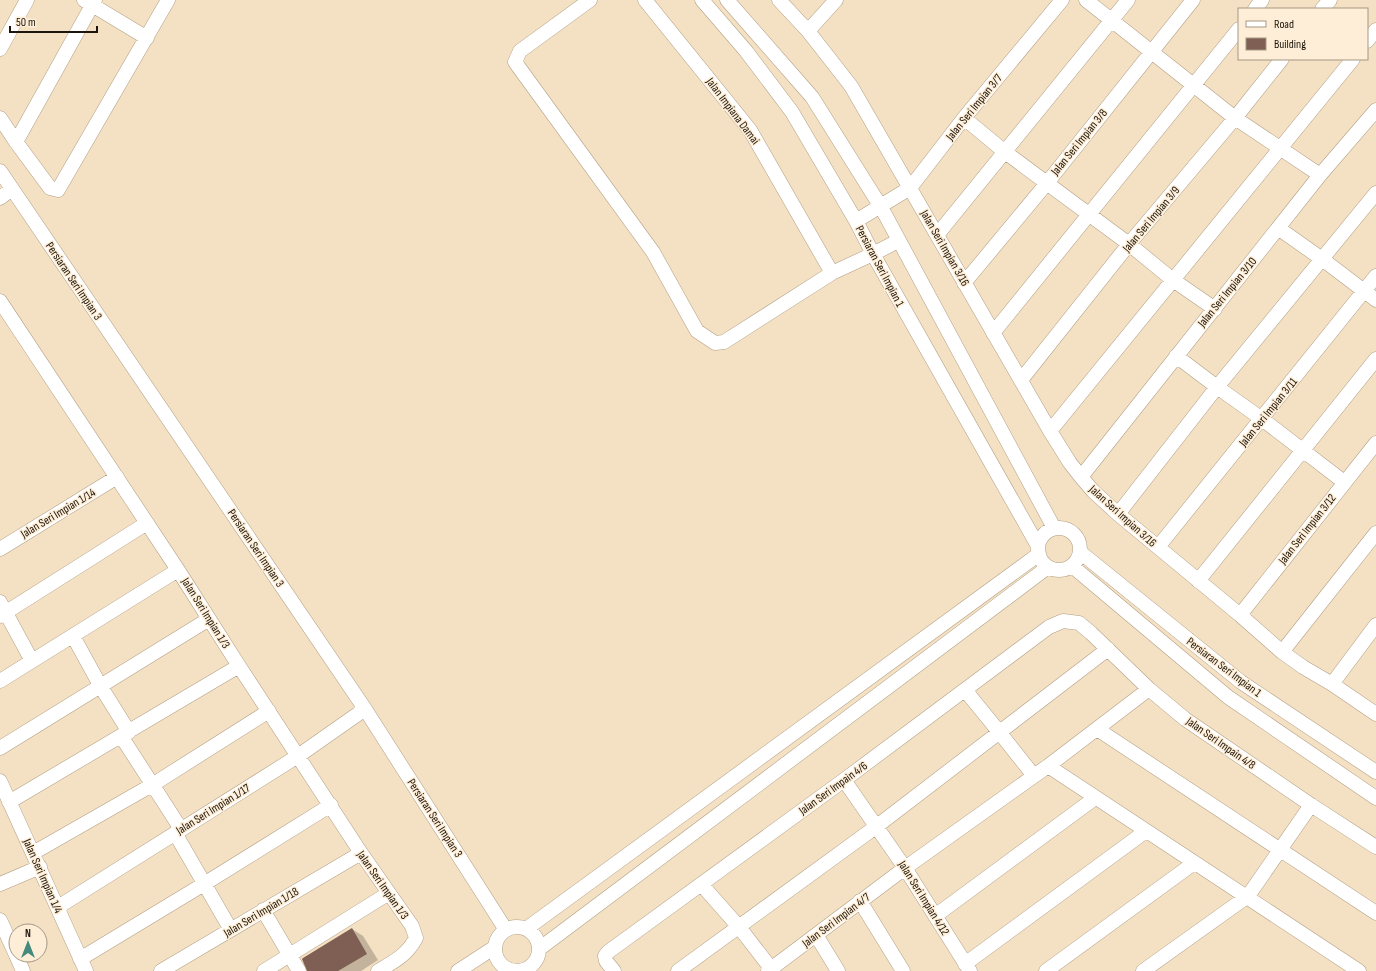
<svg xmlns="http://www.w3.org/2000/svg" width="1376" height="971" font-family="'Sofia Sans Condensed',sans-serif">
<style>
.shadow{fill:#0003}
.building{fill:#7f5e53}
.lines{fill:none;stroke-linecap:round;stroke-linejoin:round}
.minor-casing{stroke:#b29f84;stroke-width:15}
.minor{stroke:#fff;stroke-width:14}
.labels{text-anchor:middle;stroke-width:3;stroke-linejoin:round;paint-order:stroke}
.street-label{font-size:12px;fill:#1c150b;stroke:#feeed7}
</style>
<rect width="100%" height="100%" fill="#f4e0c3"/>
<!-- shadow -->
<path class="shadow" d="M352 929 363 936 378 960 361 971H308Z"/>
<!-- building -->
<path class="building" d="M352 928 367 954 338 971H307L302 959 303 958Z"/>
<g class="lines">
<!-- minor casing -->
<g class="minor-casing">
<path id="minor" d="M84 0 147 38
M590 0 520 51 515 62 653 252 697 331 715 343 724 342 832 273 873 254 898 241
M645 0 750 130 832 273
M702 0 746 51 792 112 856 221 873 254 1038 546
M727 0 812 97 881 207 1054 528
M779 0 808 31 851 86 1050 431 1070 463 1081 477 1093 491 1118 514 1240 615 1282 652 1303 667 1332 684 1376 714
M1086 0 1235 118 1320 175
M1255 9 1262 0
M1322 9 1330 0
M808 31 836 0
M1367 41 1376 30
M0 49 27 0
M0 118 16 142 50 188 58 190 168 0
M964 118 1005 152 1129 244 1173 280 1215 309
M16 142 95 0
M0 171 365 709 506 930
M0 198 12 189
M856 221 910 188 964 118 1062 0
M1278 228 1322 259 1376 300
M937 235 1128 0
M964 283 1047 183 1193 0
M0 301 178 570 239 666 361 853 412 926 416 938C407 955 395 961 378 971
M993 333 1239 29
M1176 356 1217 387 1262 419 1344 482
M1021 380 1129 244 1235 118 1282 59
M1050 431 1353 59
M1081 477 1320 175 1376 110
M1118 514 1217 387 1376 193
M1038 549a21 21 0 1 1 42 0a21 21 0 1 1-42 0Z
M1158 547 1376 276
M0 549 117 477
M1080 552 1241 682 1376 772
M1072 566 1228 697 1376 798
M1198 581 1376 359
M0 602 32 661
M1240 615 1376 443
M0 616 147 523
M73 636 101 687 129 732
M1282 652 1376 533
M0 681 178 570
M1332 684 1376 625
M965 690 1000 733 1034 776
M1097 729 1376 913
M121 736 181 829
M0 748 209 619
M1048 766C1151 835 1256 902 1359 971
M844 780 905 868 970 971
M0 781 86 971
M9 802 239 666
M175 833 231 930
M33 853 152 785 269 711
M0 884 40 867
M701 884 739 927 773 971
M860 901 903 971
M58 907 298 756 365 709
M263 910 299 971
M935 916 1095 798
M0 920 16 955
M495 949a22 22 0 1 1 44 0a22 22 0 1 1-44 0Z
M526 929 1039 554
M816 935 838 971
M539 949 1048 567
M16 955 23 971
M80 959 204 884 331 805
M965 964 1146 831
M161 971 361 853
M264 971 389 893
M458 971 495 947
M614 971 606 961 605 956 608 952 844 780 1049 627 1063 621 1079 623 1091 633 1149 689 1185 719 1311 805 1376 847
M678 971 877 826 1108 649
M768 971 905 868 1048 766 1149 689
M1046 971 1194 863
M1143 971 1248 896 1311 805"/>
</g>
<!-- minor -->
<use href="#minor" class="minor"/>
</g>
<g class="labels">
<!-- street labels -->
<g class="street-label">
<text transform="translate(974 107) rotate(-51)" y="4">Jalan Seri Impian 3/7</text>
<text transform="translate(733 111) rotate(53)" y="4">Jalan Impiana Damai</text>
<text transform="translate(1079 142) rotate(-51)" y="4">Jalan Seri Impian 3/8</text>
<text transform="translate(1151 219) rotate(-50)" y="4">Jalan Seri Impian 3/9</text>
<text transform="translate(945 248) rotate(60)" y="4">Jalan Seri Impian 3/16</text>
<text transform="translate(880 266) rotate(62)" y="4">Persiaran Seri Impian 1</text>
<text transform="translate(74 281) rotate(56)" y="4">Persiaran Seri Impian 3</text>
<text transform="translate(1227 292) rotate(-51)" y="4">Jalan Seri Impian 3/10</text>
<text transform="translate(1268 412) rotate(-51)" y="4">Jalan Seri Impian 3/11</text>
<text transform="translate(58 513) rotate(-31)" y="4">Jalan Seri Impian 1/14</text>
<text transform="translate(1123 516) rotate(42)" y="4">Jalan Seri Impian 3/16</text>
<text transform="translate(1307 529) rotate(-52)" y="4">Jalan Seri Impian 3/12</text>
<text transform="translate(256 548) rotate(56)" y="4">Persiaran Seri Impian 3</text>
<text transform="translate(206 613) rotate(58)" y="4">Jalan Seri Impian 1/3</text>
<text transform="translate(1224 667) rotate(37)" y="4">Persiaran Seri Impian 1</text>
<text transform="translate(1221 743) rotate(35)" y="4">Jalan Seri Impain 4/8</text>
<text transform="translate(833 788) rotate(-36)" y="4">Jalan Seri Impain 4/6</text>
<text transform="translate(213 809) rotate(-32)" y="4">Jalan Seri Impian 1/17</text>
<text transform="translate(435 818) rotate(57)" y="4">Persiaran Seri Impian 3</text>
<text transform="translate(43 876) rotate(66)" y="4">Jalan Seri Impian 1/4</text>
<text transform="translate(383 885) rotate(55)" y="4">Jalan Seri Impian 1/3</text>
<text transform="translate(924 898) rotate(58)" y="4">Jalan Seri Impian 4/12</text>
<text transform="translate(261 912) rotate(-31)" y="4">Jalan Seri Impian 1/18</text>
<text transform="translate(836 920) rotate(-37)" y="4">Jalan Seri Impian 4/7</text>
</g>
</g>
<!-- legend -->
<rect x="1238" y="8" width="130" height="52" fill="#feeed7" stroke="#a49785"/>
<rect x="1246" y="21" width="20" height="6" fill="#ffffff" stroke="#a49785"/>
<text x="1274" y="28" font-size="12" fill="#1c150b">Road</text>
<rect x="1246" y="38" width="20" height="12" fill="#7f5e53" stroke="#a49785"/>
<text x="1274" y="48" font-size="12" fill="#1c150b">Building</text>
<!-- north arrow -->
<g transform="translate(28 943)"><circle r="19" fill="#feeed7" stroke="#a49785"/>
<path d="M0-3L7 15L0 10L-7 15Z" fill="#46897d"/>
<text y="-6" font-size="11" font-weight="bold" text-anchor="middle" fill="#1c150b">N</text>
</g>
<!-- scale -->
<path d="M10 26v6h87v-6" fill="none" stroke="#1c150b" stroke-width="2"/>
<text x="16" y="26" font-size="12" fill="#1c150b" stroke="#feeed7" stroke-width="3" paint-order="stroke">50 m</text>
</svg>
